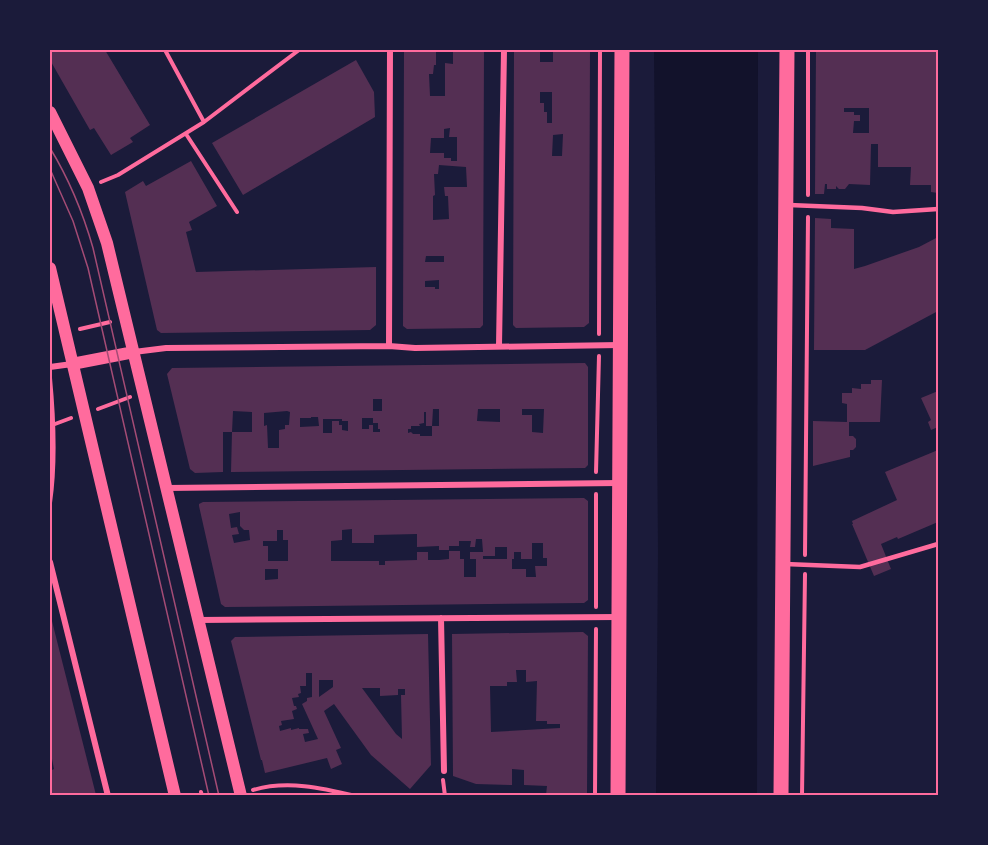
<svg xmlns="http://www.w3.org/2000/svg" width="988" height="845" font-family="'Alegreya Sans',sans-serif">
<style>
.water{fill:#12122b}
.building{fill:#542f53;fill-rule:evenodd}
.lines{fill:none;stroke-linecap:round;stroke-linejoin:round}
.path{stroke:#ff6b9d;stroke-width:4}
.service{stroke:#ff6b9d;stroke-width:4.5}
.minor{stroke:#ff6b9d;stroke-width:6}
.secondary{stroke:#ff6b9d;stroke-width:12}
.primary{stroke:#ff6b9d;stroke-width:15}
.tram{stroke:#a44b75;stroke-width:1.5}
.neatline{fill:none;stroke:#ff6b9d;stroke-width:2}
</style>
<rect width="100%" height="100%" fill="#1b1b3a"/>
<!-- water -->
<path class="water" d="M654 50H758L757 795H656L658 550Z"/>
<!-- building -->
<path class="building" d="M50 50H105L150 125 130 138 133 142 111 155 94 128 90 130 50 60Z
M404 50H436V65H434L433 74H429L430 96H445V63L453 64V50H484L483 325 480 328 407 329 403 326ZM450 128 449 137H457V161H451V158H444V153H430L431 138H444V129ZM439 165 466 167 467 187H444L445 196H448L449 219 433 220V196L435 195 434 174H438ZM426 256H444V262H425ZM439 280V289H435V287H425V281Z
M514 50H540V62H553V50H590L589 323 584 327 516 328 513 325ZM540 92H552V123H547V112H544V103H540ZM563 134 562 156H552L553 135Z
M816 50H938V193L931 192V185H910L911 167H878V144H871L870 185 849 184 845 189H839L836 186V189H827V184H825L824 194H815ZM844 108H869V133H853L854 121H860V115H854V112H844Z
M356 60 374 92 375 117 243 195 212 143Z
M191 161 217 206 189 222 192 230 186 232 196 272 376 267V325L370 330 161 333 157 330 125 192 143 181 146 186Z
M815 218 831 219V228L854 229V269L865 266 919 247 938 237V311L865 350H814Z
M585 363 588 367V465L585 468 231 472 232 432H252V412L233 411 232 432H223V472L195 473 190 469 167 374 172 368ZM373 399H382V411H373ZM433 409H439V426H432ZM478 409H500V422L477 421ZM522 409H544L543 433 532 432V415H522ZM287 411 290 412 289 425H285V429L279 430V448H268L267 425 264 426V413ZM424 412H426V426H432V436H420V434H413L411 432 408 433V429H411V426H420L419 424 424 423ZM311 417H318L319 426 300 427V418H311ZM362 418H373V423H378V429H380V432H373V425H369V429H362ZM323 419H342V421H348V431L342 430V425H339V421H332V433H323Z
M871 380H882L880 422H849V436H853L856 439V447L853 450H850V457L813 466V421L847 422V404L842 403V393H852V388L861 389V384H871Z
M938 391V427L931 430 928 422 931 420 921 398Z
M938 450V522L898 539 897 537 881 544 891 569 874 576 852 524H853L852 521 897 500 885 472Z
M584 498 588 501V600L584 603 225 607 221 604 199 506V504L203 502ZM240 512V526L244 530H249L250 540 234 543 232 535 239 534 237 527 231 528 229 514ZM352 529V543H374V535L417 534V547L439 546V550H449V546H459V541H471L470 547H475L476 539H482L483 552H470V559H476V577H464V559H460V551H449V559L439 560H428V552H417V560L385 561V565H379V561H331V541L342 540V530ZM277 530H283V540H288V561H268V546H263V541H277ZM532 543H543V558H547V566H535L536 577H526V569H512V559H514V552H521V559H532ZM495 547H507V559H483V556H495ZM265 569H278V579L265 580Z
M50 613 59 649 96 795H50V771L54 769 50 749Z
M583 632 588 636 587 795H546L547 786 524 785V770L512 769V785L476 784 453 776 452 634ZM516 670H526V682L537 681 536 721H547V724H560V728L491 732 490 686H507V682H517Z
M428 634 431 765 410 789 371 755 334 704 324 711 341 748 336 750 342 764 331 769 327 758 265 773 262 760H261L231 641 235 637ZM306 673H312V697L307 698V701L302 704 318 739 305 742 303 734 309 733 308 729H299V728L291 730V728L280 731 279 726 282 725 281 721 294 719 292 711 297 709 296 706H294L292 698 299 697 298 694 301 693 300 686H306ZM319 680H333V687L319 697ZM362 688H380V696L398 695V689H405V695H401L402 739 396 734Z"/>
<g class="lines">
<!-- path -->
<path class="path" d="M165 50 204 122
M808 50V195
M186 134 237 212
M101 182 118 175 204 122 299 50
M80 329 110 322
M599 334 600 50
M98 409 130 397
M55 424 71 418
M596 472 599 356
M50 503C56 462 54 420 50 378
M805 555 808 217
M596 607V494
M443 780 445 796
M253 790C287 780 322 788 356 796
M201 792 202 796
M595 796 596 629
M802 796 805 574"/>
<!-- service -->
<path class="service" d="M789 205 862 208 893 212 938 209
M785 564 860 567 938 544"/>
<!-- minor -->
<path class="minor" d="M389 346 390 50
M499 346 504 50
M134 352 166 348 389 346 415 348 620 345
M50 367 72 364
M167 488 619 483
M50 562 108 796
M441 618 444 771
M199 620 618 617"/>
<!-- secondary -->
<path class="secondary" d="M50 112 88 188 107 243 241 796
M50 268 175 796
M72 364 134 352"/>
<!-- primary -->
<path class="primary" d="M618 796 622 50
M781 796 787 50"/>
<!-- tram -->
<path class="tram" d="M50 148C69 179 83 213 93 248L219 796
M50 169 73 221 88 268 209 796"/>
</g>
<!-- border -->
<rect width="988" height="845" fill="none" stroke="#1b1b3a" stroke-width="102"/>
<rect x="51" y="51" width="886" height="743" class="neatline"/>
</svg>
